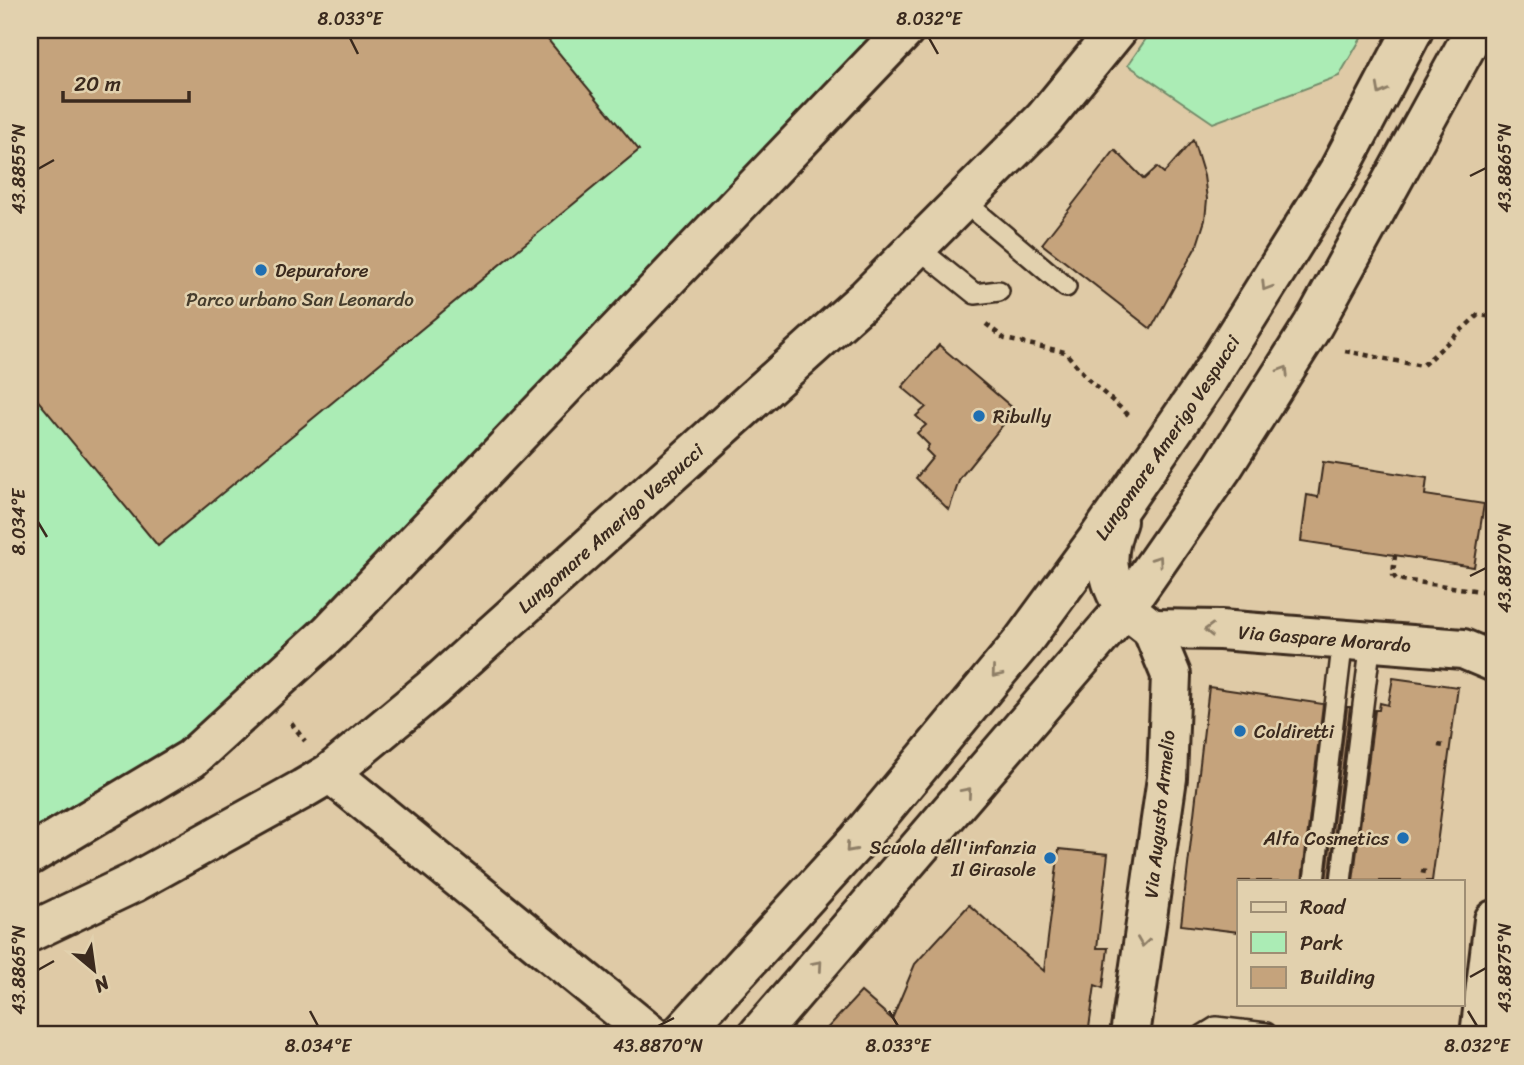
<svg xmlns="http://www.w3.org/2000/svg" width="1524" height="1065" font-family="Sriracha,sans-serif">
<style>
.green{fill:#abecb5;stroke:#738b6a;stroke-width:2}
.building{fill:#c5a37c;stroke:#3b2a1e;stroke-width:2}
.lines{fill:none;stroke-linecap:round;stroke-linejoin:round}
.lane-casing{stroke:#3b2a1e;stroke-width:24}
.street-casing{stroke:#3b2a1e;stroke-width:44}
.secondary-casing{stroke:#3b2a1e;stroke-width:44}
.path{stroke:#3b2a1e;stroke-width:4.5;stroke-dasharray:5 5;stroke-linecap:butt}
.lane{stroke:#e2d1ae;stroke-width:19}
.street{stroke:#e2d1ae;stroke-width:38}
.secondary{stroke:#e2d1ae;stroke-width:38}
.oneway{stroke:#8e7e66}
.ticks{fill:none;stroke:#3b2a1e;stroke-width:2.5}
.poi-dot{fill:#1f6fb2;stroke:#e2d1ae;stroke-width:2.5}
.labels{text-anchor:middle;stroke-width:5;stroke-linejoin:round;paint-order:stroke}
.poi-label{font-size:19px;fill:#3b2a1e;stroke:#e2d1ae;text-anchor:start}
.park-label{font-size:19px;fill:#463d2d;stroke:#e2d1ae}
.street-label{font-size:19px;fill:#3b2a1e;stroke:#e2d1ae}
.neatline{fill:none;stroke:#3b2a1e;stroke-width:2.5}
.ticks-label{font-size:18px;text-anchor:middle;fill:#3b2a1e}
</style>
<rect width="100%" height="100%" fill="#dfcaa6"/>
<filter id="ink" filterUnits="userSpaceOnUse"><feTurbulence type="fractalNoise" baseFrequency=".0143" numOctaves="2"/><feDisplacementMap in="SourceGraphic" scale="14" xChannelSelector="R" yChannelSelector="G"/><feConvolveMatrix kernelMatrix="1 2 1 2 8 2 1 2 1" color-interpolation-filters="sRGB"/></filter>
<g filter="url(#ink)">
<!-- green -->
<path class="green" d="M30 30H927L477 504 327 654 30 864Z
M1152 30H1366L1339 76 1213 123 1128 65Z"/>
<!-- building -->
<path class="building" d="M30 30H540L639 150 158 546 30 391Z
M1193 140 1204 176 1207 199 1205 220 1197 245 1151 329 1042 244 1115 150 1144 179 1157 167 1164 173Z
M939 345 1015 410 960 478 949 510 916 478 933 457 926 450 929 445 917 433 926 425 916 416 926 407 902 387Z
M1323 462 1427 478 1425 495 1484 504 1474 567 1301 541 1307 495 1318 497Z
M1393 678 1458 687 1432 881H1353L1375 710H1379L1380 703 1388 705Z
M1209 687 1323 704 1302 881H1239V932L1181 925Z
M1347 707H1350L1329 881H1326Z
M1059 849 1108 854 1097 948H1108L1103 988 1095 985 1088 1035H821L861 992 892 1019 915 964 969 905 1044 971Z"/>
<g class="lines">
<!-- lane casing -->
<g class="lane-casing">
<path id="lane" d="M965 202 1066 287
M918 248 975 294 999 291
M1314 881 1343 639
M1341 881 1371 641
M1203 1035 1216 1027 1266 1033"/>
</g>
<!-- street casing -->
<g class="street-casing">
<g id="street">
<path d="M1125 608 1152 629 1171 675 1167 778 1130 1035"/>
<path id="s1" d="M1152 629 1220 630 1463 649 1494 662"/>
<path d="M330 773 651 1035"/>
<path d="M30 855 191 759 329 633 905 30"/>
<path id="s2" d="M30 932 133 883 303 789 330 773 435 686 867 297 1044 119 1117 30"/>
<path d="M1480 1035 1494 920"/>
</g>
</g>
<!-- secondary casing -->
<g class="secondary-casing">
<g id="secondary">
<path d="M1117 521C1104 553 1105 579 1125 608"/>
<path id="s3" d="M680 1035 858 840 1023 641 1098 539 1205 384 1338 172 1413 30"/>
<path d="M758 1035 1125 608 1223 467 1313 325 1475 30"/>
</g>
</g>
<!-- path -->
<path class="path" d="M986 324 1005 339 1065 352 1089 380 1132 418
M1345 351 1422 366 1478 315 1494 317
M1395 555 1393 575 1396 579 1494 593
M291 723 305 741
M1438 745 1444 746
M1421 871 1426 872"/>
<!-- lane -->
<use href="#lane" class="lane"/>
<!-- street -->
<use href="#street" class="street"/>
<!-- secondary -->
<use href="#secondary" class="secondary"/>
</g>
<!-- one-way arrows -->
<defs><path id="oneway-chevron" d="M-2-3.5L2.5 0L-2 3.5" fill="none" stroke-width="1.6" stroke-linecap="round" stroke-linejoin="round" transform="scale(1.75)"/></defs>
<g class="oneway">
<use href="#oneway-chevron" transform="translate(1381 90) rotate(118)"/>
<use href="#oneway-chevron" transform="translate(1266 286) rotate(122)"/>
<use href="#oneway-chevron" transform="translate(1284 371) rotate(-58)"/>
<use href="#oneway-chevron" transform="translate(1158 560) rotate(-55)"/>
<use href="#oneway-chevron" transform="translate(1209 630) rotate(-179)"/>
<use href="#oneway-chevron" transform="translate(996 673) rotate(130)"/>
<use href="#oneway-chevron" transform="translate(967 792) rotate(-49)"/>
<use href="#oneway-chevron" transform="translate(850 848) rotate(132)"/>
<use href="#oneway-chevron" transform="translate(1143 942) rotate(98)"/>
<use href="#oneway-chevron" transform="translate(818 965) rotate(-49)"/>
</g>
</g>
<!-- ticks -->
<path class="ticks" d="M350 38 358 54M929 38 938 54M38 169 54 160M1470 176 1486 168M38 522 47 537M1470 576 1486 568M38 970 54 961M1470 977 1486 968M310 1011 318 1026M889 1011 898 1026M1468 1011 1477 1026M658 1026 674 1018"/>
<!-- markers -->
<g class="poi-dot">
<circle cx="261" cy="270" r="7"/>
<circle cx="979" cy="416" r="7"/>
<circle cx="1240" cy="731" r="7"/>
<circle cx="1403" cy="838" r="7"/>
<circle cx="1050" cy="858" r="7"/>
</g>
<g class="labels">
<!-- poi labels -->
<g class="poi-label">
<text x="275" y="277">Depuratore</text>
<text x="993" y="423">Ribully</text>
<text x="1254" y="738">Coldiretti</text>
<text x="1389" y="845" text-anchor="end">Alfa Cosmetics</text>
<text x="1036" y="854" text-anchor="end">Scuola dell'infanzia<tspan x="1036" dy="22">Il Girasole</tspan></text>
</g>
<!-- park labels -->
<g class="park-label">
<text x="300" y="306">Parco urbano San Leonardo</text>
</g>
<!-- street labels -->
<g class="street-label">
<text dy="7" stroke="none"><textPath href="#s3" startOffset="772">Lungomare Amerigo Vespucci</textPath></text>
<text dy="7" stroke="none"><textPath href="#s2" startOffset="712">Lungomare Amerigo Vespucci</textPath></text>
<text dy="7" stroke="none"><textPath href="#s1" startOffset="173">Via Gaspare Morardo</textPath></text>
<text transform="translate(1159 814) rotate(-84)" y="7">Via Augusto Armelio</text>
</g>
</g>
<!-- margin -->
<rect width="1524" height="1065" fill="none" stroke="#e2d1ae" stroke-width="77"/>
<!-- legend -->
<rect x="1237" y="880" width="228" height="126" fill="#e2d1ae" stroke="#9f8e74" stroke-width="2"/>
<rect x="1251" y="902" width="35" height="10" fill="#e2d1ae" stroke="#9f8e74" stroke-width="2"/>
<text x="1300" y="914" font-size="21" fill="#3b2a1e">Road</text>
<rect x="1251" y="932" width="35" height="21" fill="#abecb5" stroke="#9f8e74" stroke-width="2"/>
<text x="1300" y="950" font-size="21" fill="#3b2a1e">Park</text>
<rect x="1251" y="967" width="35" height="21" fill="#c5a37c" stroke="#9f8e74" stroke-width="2"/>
<text x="1300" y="984" font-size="21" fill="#3b2a1e">Building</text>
<!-- north arrow -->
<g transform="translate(94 970) rotate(151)" stroke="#e2d1ae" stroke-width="5" paint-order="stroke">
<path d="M0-5L12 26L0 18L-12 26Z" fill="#3b2a1e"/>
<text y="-10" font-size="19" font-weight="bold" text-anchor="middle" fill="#3b2a1e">N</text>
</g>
<!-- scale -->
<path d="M63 91v10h126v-10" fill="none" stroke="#3b2a1e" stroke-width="3.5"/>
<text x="74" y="91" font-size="21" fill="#3b2a1e" stroke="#e2d1ae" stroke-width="5" paint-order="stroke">20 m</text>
<rect x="38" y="38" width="1448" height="988" class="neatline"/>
<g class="ticks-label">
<text x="350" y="25">8.033°E</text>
<text x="929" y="25">8.032°E</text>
<text transform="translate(1505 168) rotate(-90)" y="6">43.8865°N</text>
<text transform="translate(19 169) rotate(-90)" y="6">43.8855°N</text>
<text transform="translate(19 522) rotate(-90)" y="6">8.034°E</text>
<text transform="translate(1505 568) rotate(-90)" y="6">43.8870°N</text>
<text transform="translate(1505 968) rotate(-90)" y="6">43.8875°N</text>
<text transform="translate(19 970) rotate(-90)" y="6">43.8865°N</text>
<text x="318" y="1052">8.034°E</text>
<text x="658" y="1052">43.8870°N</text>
<text x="898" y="1052">8.033°E</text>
<text x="1477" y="1052">8.032°E</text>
</g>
</svg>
